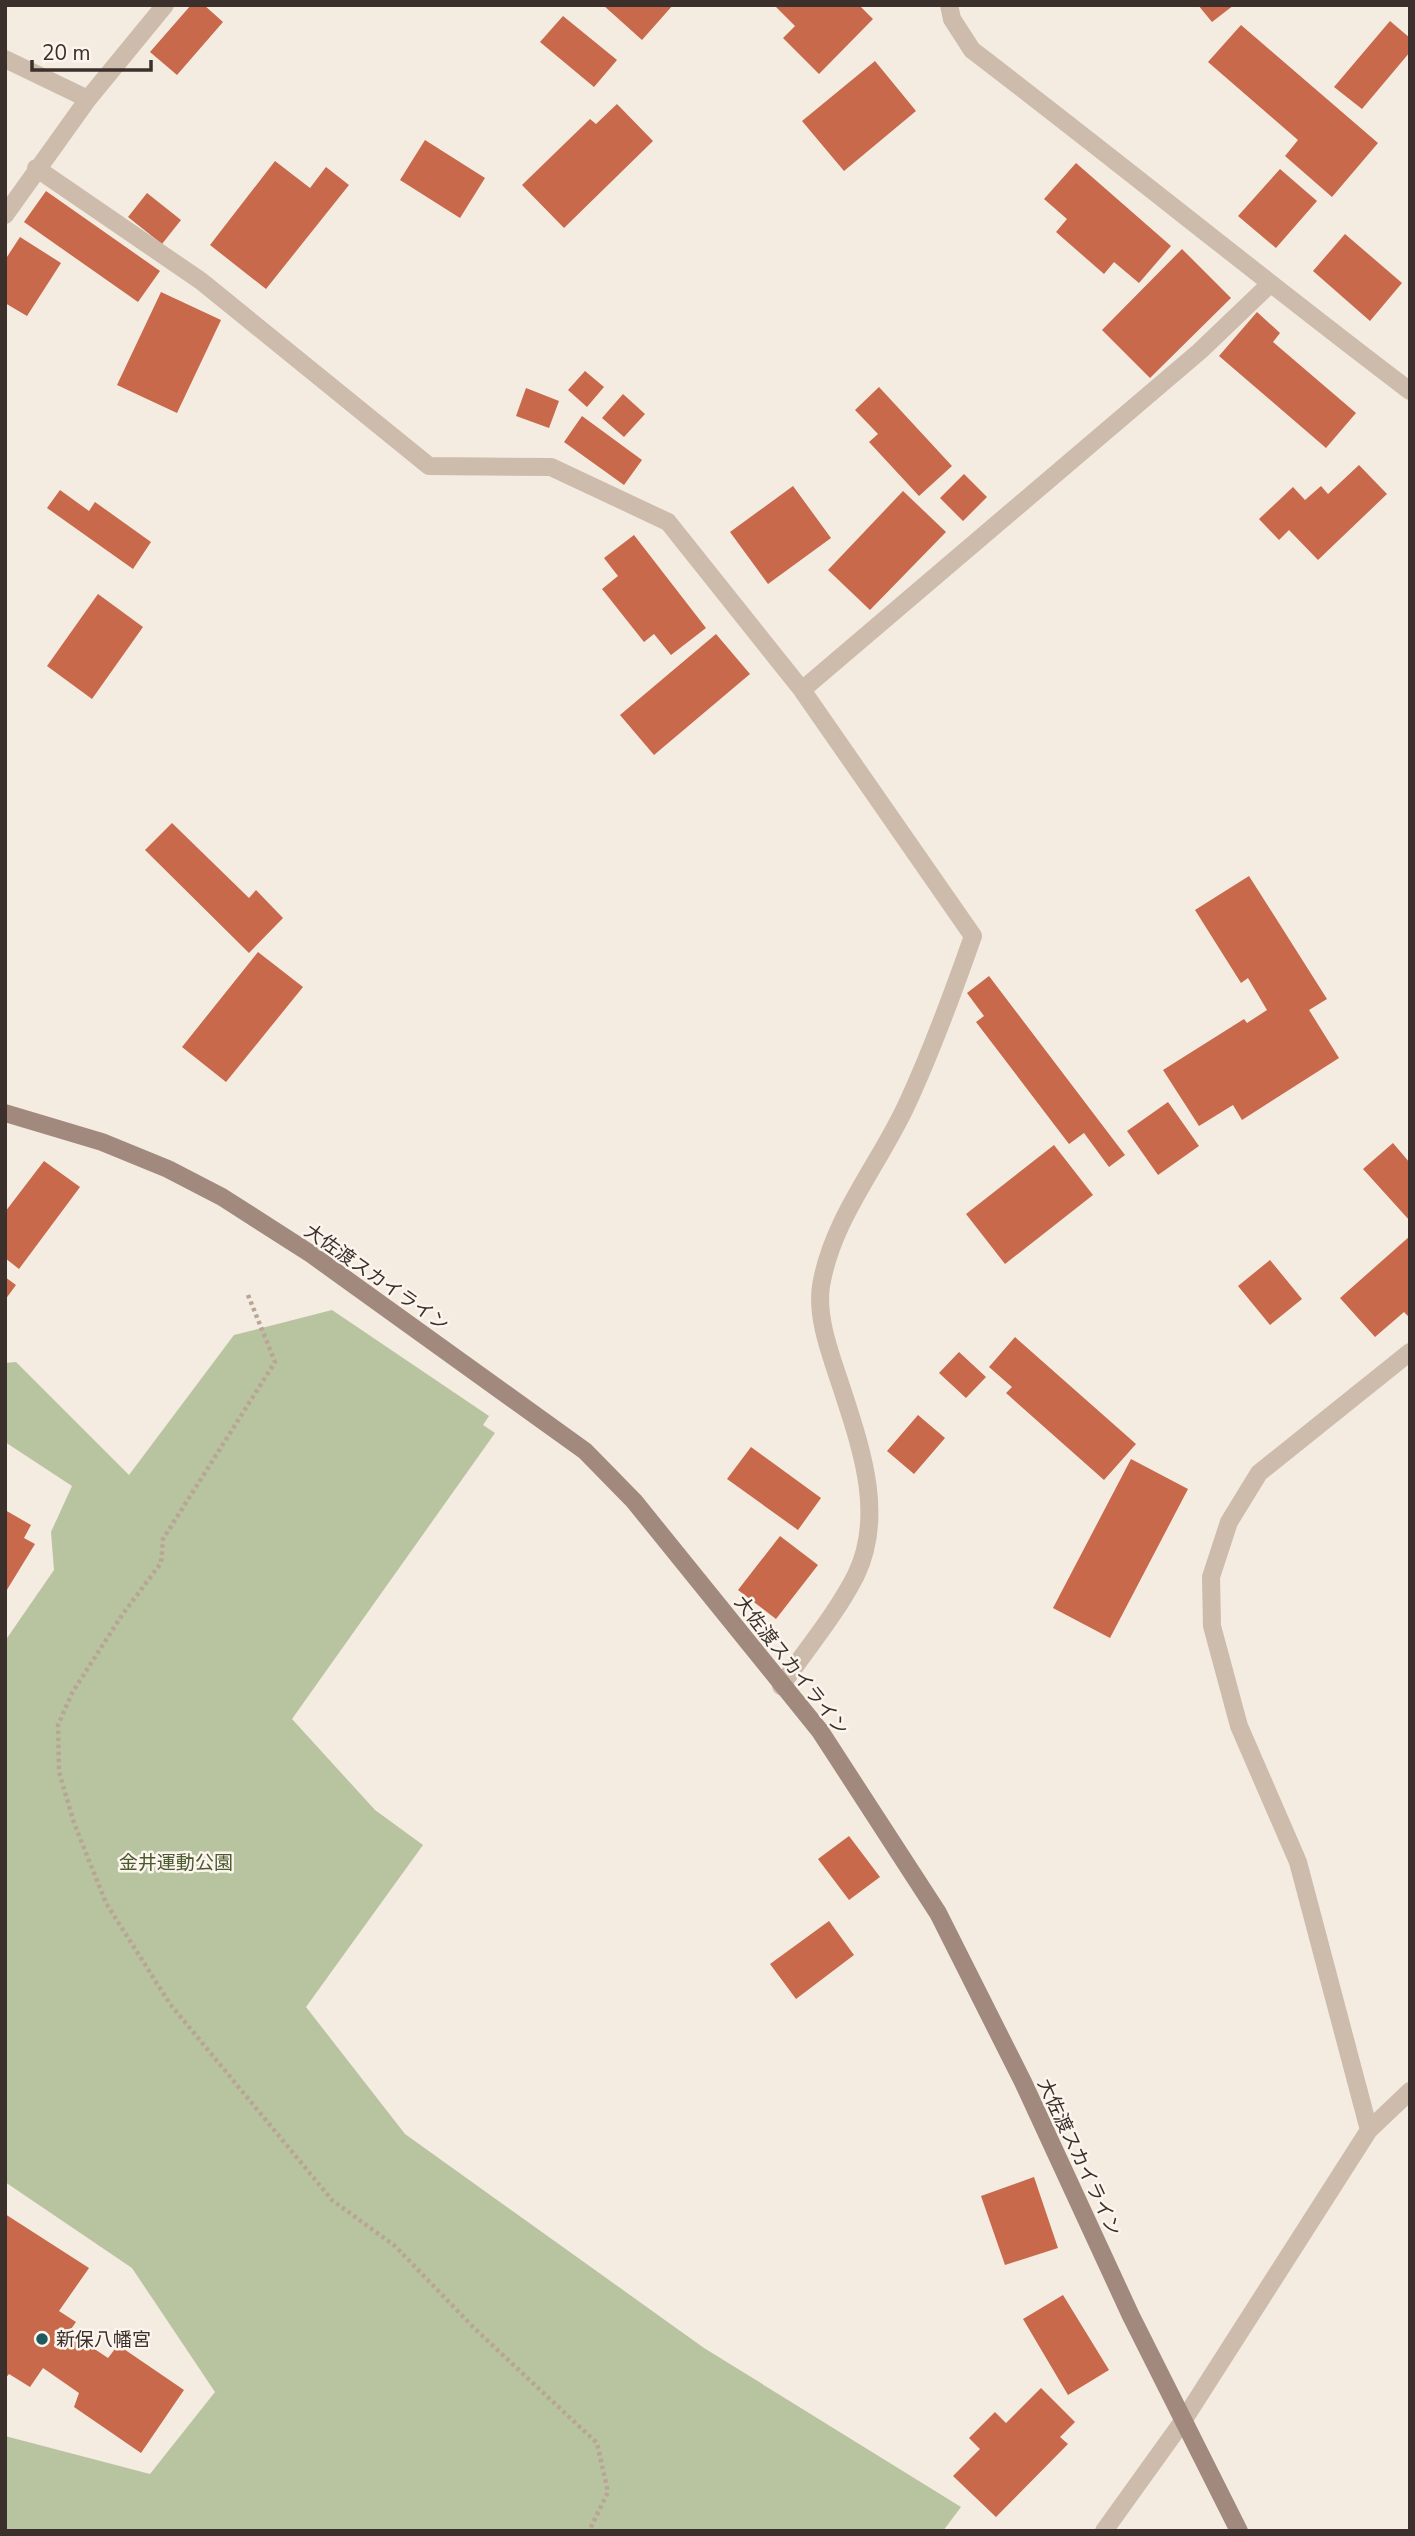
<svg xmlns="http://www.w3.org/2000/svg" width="1415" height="2536" font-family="'Nunito Sans','Noto Sans JP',sans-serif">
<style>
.green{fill:#b8c4a0}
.building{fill:#c8694b}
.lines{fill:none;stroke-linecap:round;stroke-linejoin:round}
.path{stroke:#b9a596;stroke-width:4.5;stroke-dasharray:3.5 3.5;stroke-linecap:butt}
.street{stroke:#cdbbac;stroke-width:18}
.secondary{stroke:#a18a7d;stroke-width:18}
.poi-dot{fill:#1f5a5e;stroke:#fbf5ee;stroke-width:2.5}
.labels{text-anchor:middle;stroke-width:5;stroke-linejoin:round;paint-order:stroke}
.street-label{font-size:19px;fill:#3b302b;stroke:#fbf5ee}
.park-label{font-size:19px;fill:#4a5a2e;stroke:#fbf5ee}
.poi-label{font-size:19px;fill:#3b302b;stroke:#fbf5ee;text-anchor:start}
</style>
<rect width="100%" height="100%" fill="#f4ebe1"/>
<!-- green -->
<path class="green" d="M332 1310 489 1416 483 1425 495 1433 292 1719 375 1810 423 1845 306 2007 405 2134 704 2348 961 2507 943 2531H5V2436L150 2474 215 2392 132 2268 5 2182V1641L54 1570 51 1532 72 1486 5 1442V1363L16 1362 129 1475 234 1335Z"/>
<!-- building -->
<path class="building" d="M191 5H204L223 22 177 75 150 52Z
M603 5H673L642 40Z
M774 5H859L873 19 819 74 783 38 795 26Z
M1198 5H1234L1212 22Z
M563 16 617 60 594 87 540 42Z
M1390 21 1410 38V52L1362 109 1334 87Z
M1241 25 1378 143 1332 197 1285 156 1298 140 1208 62Z
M875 61 916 111 844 171 802 121Z
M617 104 653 141 564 228 522 185 590 119 596 124Z
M425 140 485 178 460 218 400 180Z
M275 161 310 188 326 167 349 185 266 289 210 245Z
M1076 163 1171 246 1139 283 1114 262 1104 274 1056 232 1067 219 1044 199Z
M1280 169 1317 201 1276 248 1238 216Z
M46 191 160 271 138 302 24 222Z
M147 193 181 220 162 244 128 217Z
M1345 234 1402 283 1370 321 1313 271Z
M20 237 61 263 27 316 5 303V260Z
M1182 249 1231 298 1150 378 1102 330Z
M161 292 221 320 177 413 117 385Z
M1257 312 1280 333 1273 342 1356 413 1326 448 1219 356Z
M585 371 604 387 587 407 568 390Z
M879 387 952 466 919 496 869 442 878 434 855 410Z
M526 388 559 401 549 428 516 416Z
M623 394 645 414 624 437 602 418Z
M582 416 642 460 624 485 564 442Z
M1359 465 1387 494 1318 560 1289 530 1279 540 1259 519 1293 487 1305 500 1321 486 1328 494Z
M964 474 987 497 963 521 940 498Z
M793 486 831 538 768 584 730 532Z
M60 490 89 511 95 502 151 542 133 569 47 508Z
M903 491 946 532 870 610 828 570Z
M634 535 706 628 671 655 654 634 644 642 602 589 618 576 604 558Z
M98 594 143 627 92 699 47 666Z
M716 634 750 674 654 755 620 715Z
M172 823 249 898 256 890 283 918 249 953 145 850Z
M1249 876 1327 999 1309 1010 1339 1058 1242 1120 1233 1105 1199 1126 1163 1070 1244 1019 1247 1023 1267 1010 1248 978 1241 983 1195 910Z
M258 952 303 987 226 1082 182 1047Z
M989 976 1125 1155 1109 1167 1084 1133 1069 1144 976 1022 984 1016 967 993Z
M1168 1102 1199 1146 1158 1175 1127 1131Z
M1393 1143 1410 1163V1221L1363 1169Z
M1054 1145 1093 1195 1005 1264 966 1214Z
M44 1161 80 1187 19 1269 5 1258V1212Z
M1410 1236V1318L1404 1312 1375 1337 1340 1298Z
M1270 1260 1302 1299 1270 1325 1238 1286Z
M5 1277 16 1285 5 1300Z
M1015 1337 1136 1444 1104 1480 1006 1393 1012 1387 989 1367Z
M959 1352 986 1377 966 1398 939 1373Z
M918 1415 945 1438 914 1474 887 1451Z
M751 1447 821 1498 798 1530 727 1479Z
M1131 1459 1188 1489 1110 1638 1053 1608Z
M5 1510 31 1525 24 1538 35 1544 5 1593Z
M780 1536 818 1565 776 1619 738 1590Z
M849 1836 880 1877 849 1900 818 1859Z
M829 1921 854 1955 796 1999 770 1964Z
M1034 2177 1058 2248 1005 2265 981 2196Z
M5 2214 89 2268 59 2311 76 2322 69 2332 108 2358 118 2345 184 2390 141 2453 74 2407 79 2393 43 2368 30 2387 9 2374 5 2379Z
M1063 2295 1109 2370 1068 2395 1023 2319Z
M1041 2388 1075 2422 1060 2437 1068 2444 996 2517 953 2476 980 2449 969 2438 995 2412 1006 2423Z"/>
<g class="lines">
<!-- path -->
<path class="path" d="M248 1295 275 1362 163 1539 161 1563 122 1615 72 1693 58 1725 59 1772 74 1823 106 1903 170 2004 332 2200 395 2246 474 2328 597 2443 608 2492 589 2531"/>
<!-- street -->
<path class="street" d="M949 5 952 19 972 50C1119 162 1262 279 1410 391
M5 59 88 99
M36 168 201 281 429 466 551 467 668 522 802 690 973 936C953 993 932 1050 907 1104 879 1165 832 1219 821 1286 816 1319 832 1358 842 1389 861 1448 885 1515 856 1575 837 1613 805 1651 781 1686
M5 215 88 99 165 5
M802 690 1200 351 1269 285
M1369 2130 1298 1862 1239 1726 1212 1626 1211 1577 1229 1522 1259 1473 1410 1352
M1104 2531 1183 2421 1369 2130 1410 2091"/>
<!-- secondary -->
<path class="secondary" d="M5 1113 102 1142 168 1169 222 1197 311 1254 585 1451 634 1501 820 1731 938 1913 1023 2082 1131 2316 1239 2531"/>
</g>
<!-- markers -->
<circle class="poi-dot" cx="42" cy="2339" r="7"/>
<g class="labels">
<!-- street labels -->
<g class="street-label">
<text transform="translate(377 1277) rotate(35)" y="7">大佐渡スカイライン</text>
<text transform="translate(792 1665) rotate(52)" y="7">大佐渡スカイライン</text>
<text transform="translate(1080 2157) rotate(65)" y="7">大佐渡スカイライン</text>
</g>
<!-- park labels -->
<g class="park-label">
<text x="176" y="1869">金井運動公園</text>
</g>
<!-- poi labels -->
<g class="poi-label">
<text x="56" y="2346">新保八幡宮</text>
</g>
</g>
<!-- border -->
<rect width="1415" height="2536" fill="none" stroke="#3b302b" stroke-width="14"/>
<!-- scale -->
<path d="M32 60v10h119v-10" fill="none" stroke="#3b302b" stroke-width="3.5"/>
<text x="42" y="60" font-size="21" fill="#3b302b" stroke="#fbf5ee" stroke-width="5" paint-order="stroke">20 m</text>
</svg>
